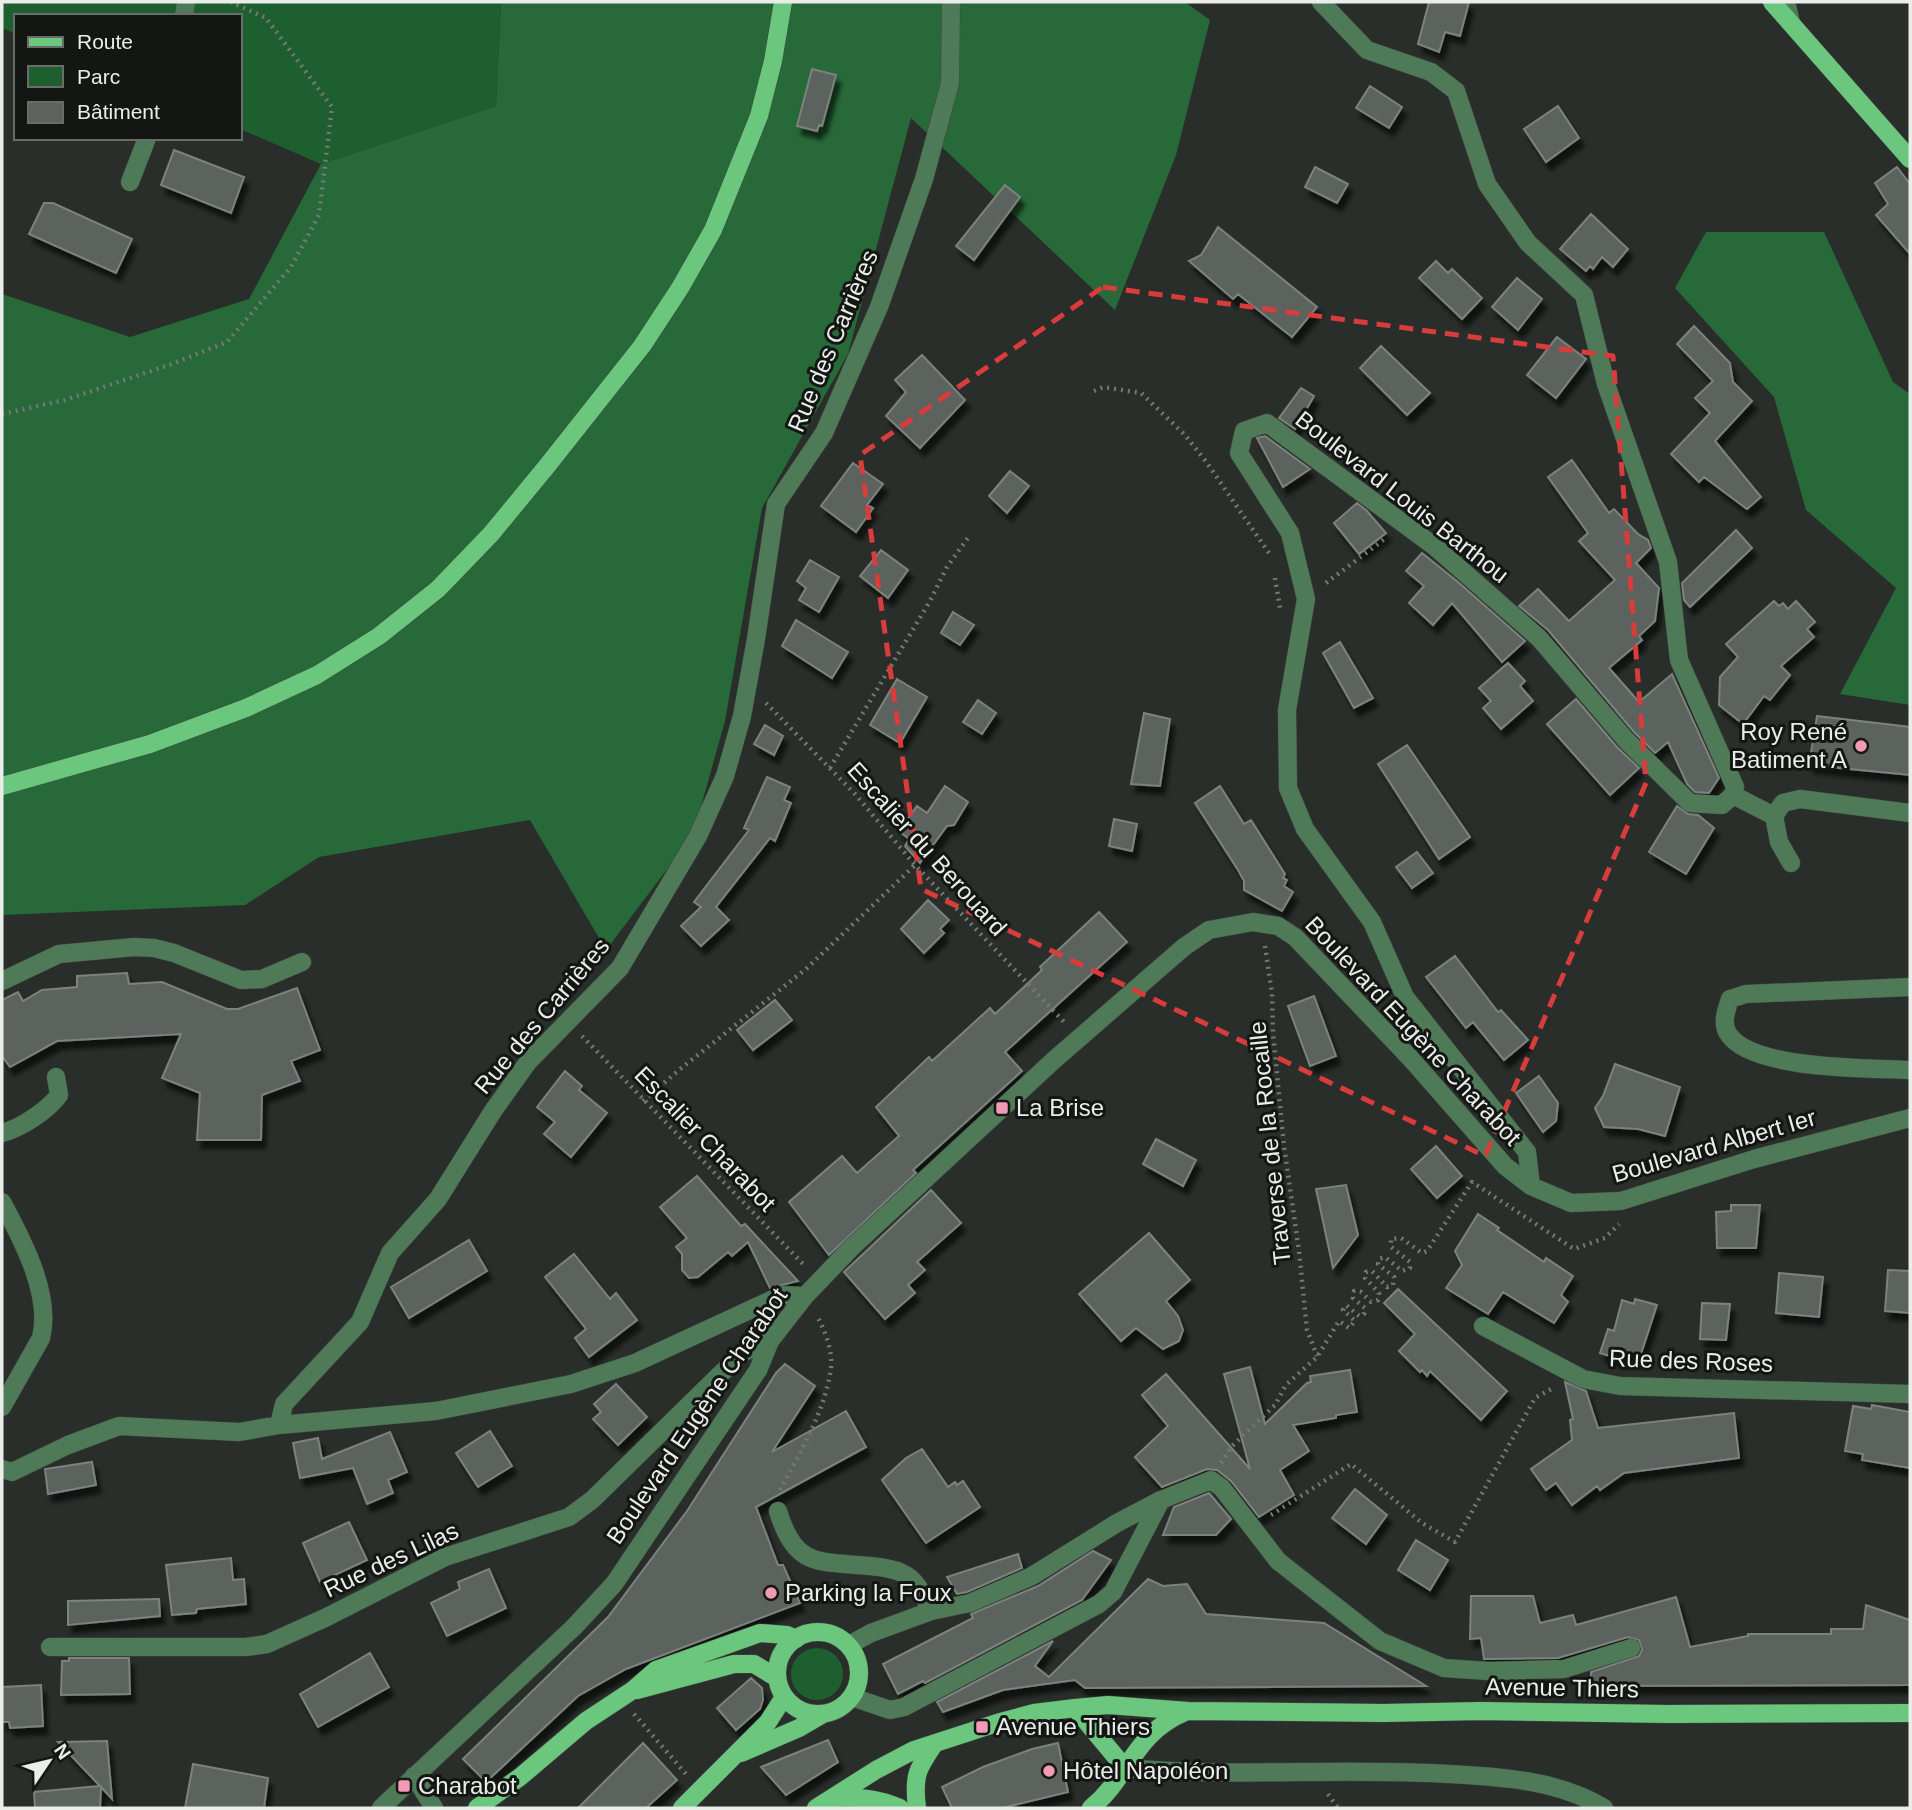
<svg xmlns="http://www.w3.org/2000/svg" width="1912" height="1810" font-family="Helvetica,sans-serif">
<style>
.green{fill:#1e5f2f}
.forest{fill:#276938}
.building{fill:#5c625d;stroke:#7c827c;stroke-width:2;filter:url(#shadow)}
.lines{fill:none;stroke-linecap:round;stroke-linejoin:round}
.minor-casing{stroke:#444945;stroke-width:19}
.major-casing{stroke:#444945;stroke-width:19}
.path{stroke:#757976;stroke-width:4.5;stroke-dasharray:2 5;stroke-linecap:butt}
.minor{stroke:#4f7a57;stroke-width:18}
.major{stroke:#6ac77d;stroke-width:18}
.marked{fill:none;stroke:#d83c3b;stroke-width:5;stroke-dasharray:14 9;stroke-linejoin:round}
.poi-dot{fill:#f09ab6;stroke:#141614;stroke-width:2.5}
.labels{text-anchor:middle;stroke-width:6;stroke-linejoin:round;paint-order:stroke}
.street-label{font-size:24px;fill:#eaedea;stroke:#141614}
.poi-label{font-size:24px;fill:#eaedea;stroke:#141614;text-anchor:start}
</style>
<defs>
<filter id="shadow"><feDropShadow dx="4.5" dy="8" stdDeviation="2" flood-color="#0009"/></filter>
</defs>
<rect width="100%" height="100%" fill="#292e2a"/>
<!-- green -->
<path class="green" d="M2 2H501L496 106 321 164 240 129V16H16V34L2 28Z
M791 1674a26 26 0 1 1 52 0a26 26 0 1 1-52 0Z"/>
<!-- forest -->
<path class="forest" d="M501 2H1185L1210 20 1176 155 1115 310 911 118 848 354 762 508 725 721 693 835 606 950 530 820 319 857 245 905 2 915V294L130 337 249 299 321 164 496 106Z
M1706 232H1824L1893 382 1910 394V705L1840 694 1896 588 1806 510 1774 397 1675 288Z"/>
<!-- building -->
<path class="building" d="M1429 2H1469L1460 36 1445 32 1439 52 1418 44Z
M812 69 836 75 822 126 819 125 817 131 797 126Z
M1370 86 1402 107 1389 128 1356 108Z
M1558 106 1579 138 1546 162 1524 129Z
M174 150 244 177 231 213 161 185Z
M1315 167 1348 184 1337 203 1305 187Z
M1897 167 1910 184V254L1876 215 1888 204 1875 183Z
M1005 185 1020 197 974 260 956 246Z
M44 203H53L132 239 116 273 29 234Z
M1591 214 1628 249 1613 267 1602 257 1593 269 1590 266 1586 271 1560 249Z
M1218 227 1317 307 1292 337 1238 294 1233 299 1189 261 1201 255Z
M1436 261 1448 273 1452 269 1482 298 1462 319 1419 278Z
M1517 278 1542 299 1518 330 1492 307Z
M1694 326 1730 363 1733 382 1752 401 1715 441 1761 497 1747 509 1704 477 1699 482 1671 454 1710 413 1695 398 1713 381 1677 344Z
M1557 337 1586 359 1556 398 1527 375Z
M1381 346 1430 393 1407 415 1360 368Z
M922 355 965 400 920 448 886 416 906 392 895 380Z
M1301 388 1314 396 1295 429 1279 418Z
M1265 436 1310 469 1283 487 1257 438Z
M1572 460 1609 513 1614 509 1638 534 1648 540 1651 548 1636 563 1659 588 1655 621 1639 636 1642 640 1609 668 1639 702 1672 674 1719 778 1709 793 1695 792 1687 784 1668 742 1655 753 1634 732 1548 630 1519 606 1538 589 1569 621 1615 580 1579 541 1588 533 1548 477Z
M853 463 883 484 867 505 873 508 856 532 821 506Z
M1010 471 1029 486 1007 513 989 496Z
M1357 503 1367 511 1386 533 1359 554 1334 523Z
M1736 530 1752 548 1690 607 1684 600 1682 583Z
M881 550 908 570 888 598 860 576Z
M1422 553 1458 582 1525 641 1502 662 1452 603 1433 625 1409 603 1424 586 1406 571Z
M810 560 839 577 819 612 799 600 806 588 797 581Z
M1774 601 1779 606 1783 603 1788 609 1796 601 1815 622 1807 629 1814 637 1781 666 1790 675 1770 700 1764 696 1743 724 1719 705 1720 677 1738 657 1726 644Z
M953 612 974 625 960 645 941 633Z
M796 620 848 652 832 678 782 646Z
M1340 642 1373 698 1354 708 1323 653Z
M1508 663 1525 681 1520 686 1533 701 1501 729 1483 708 1491 701 1479 688Z
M897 679 927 697 900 743 870 725Z
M1576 699 1617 747 1639 768 1610 795 1547 724Z
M978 700 996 713 982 734 963 722Z
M1144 713 1170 719 1160 786 1131 784Z
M1817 716 1910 727V775L1809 765Z
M765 725 783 736 774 755 754 744Z
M1407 745 1470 837 1439 859 1378 764Z
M767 777 790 787 784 800 791 803 775 841 770 838 716 907 729 920 701 946 681 926 701 907 694 902 749 830 744 828Z
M945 786 968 802 954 825 947 826 920 863 905 846 909 839 899 831 917 806 927 813Z
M1220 786 1244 824 1251 820 1285 874 1283 878 1287 880 1284 886 1293 892 1282 911 1244 890V881L1238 870 1195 803Z
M1677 806 1688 814 1698 815 1714 828 1686 874 1649 852Z
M1114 819 1137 824 1132 851 1109 846Z
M1417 852 1433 873 1412 888 1396 867Z
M928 900 949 920 940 929 944 933 924 953 901 929Z
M1099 912 1127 942 1005 1052 1022 1071 913 1170 916 1173 829 1255 789 1202 842 1156 857 1173 899 1136 876 1107 929 1057 932 1061 990 1008 995 1014 1042 970 1040 967Z
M1455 956 1498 1012 1501 1010 1528 1040 1504 1060 1473 1022 1466 1028 1426 977Z
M127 973 129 984 162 982 227 1009H238L297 988 320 1050 291 1061 300 1081 262 1095 261 1140H197L200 1093 162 1078 181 1034 57 1041 10 1067 2 1056V1000L18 992 23 1001 42 990 77 987V976Z
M1314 996 1336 1056 1310 1066 1288 1006Z
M775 1000 792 1020 753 1050 737 1030Z
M1615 1064 1680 1087 1665 1136 1638 1129 1604 1127 1595 1108 1603 1096Z
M565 1071 582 1086 579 1090 607 1113 571 1157 544 1134 555 1122 537 1107Z
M1539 1076 1558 1103 1556 1121 1543 1132 1516 1093Z
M1156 1139 1196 1160 1183 1186 1143 1164Z
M1436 1146 1462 1176 1437 1198 1411 1169Z
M697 1176 741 1226 745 1224 798 1281 770 1288 748 1242 732 1256 728 1252 698 1277 689 1278 682 1270V1254L676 1247 687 1238 660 1207Z
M1346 1185 1358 1235 1333 1268 1316 1189Z
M931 1190 961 1223 917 1262 925 1270 908 1285 915 1293 885 1319 844 1272Z
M1731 1205H1760L1756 1248H1717L1716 1212 1731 1211Z
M1478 1214 1499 1228 1497 1230 1544 1262 1546 1258 1573 1276 1561 1295 1568 1302 1554 1323 1503 1292 1488 1314 1446 1288 1462 1265 1455 1251Z
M1149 1233 1190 1280 1166 1301 1178 1316 1183 1330 1179 1341 1163 1349 1136 1328 1121 1341 1079 1294Z
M469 1240 487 1271 409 1318 391 1287Z
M574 1254 610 1299 616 1293 637 1320 589 1357 575 1338 586 1329 545 1277Z
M1888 1270 1910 1271V1313L1885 1311Z
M1779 1273 1823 1277 1819 1317 1776 1313Z
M1398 1289 1507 1391 1481 1420 1430 1371 1427 1376 1422 1370 1420 1372 1399 1351 1415 1334 1384 1303Z
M1635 1299 1657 1305 1639 1360 1624 1355 1623 1360 1600 1353 1608 1329 1614 1331 1622 1300 1634 1304Z
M1702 1303 1730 1304 1726 1340 1700 1339Z
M785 1364 815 1386 772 1452 846 1411 866 1447 756 1507 778 1565H783L800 1603 626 1669 578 1696 486 1782 463 1759 608 1617 687 1511 776 1373Z
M1250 1367 1265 1424 1307 1383 1311 1382 1310 1376 1350 1370 1357 1412 1336 1415V1418L1293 1425 1309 1451 1280 1470 1294 1495 1259 1517 1231 1481 1217 1470 1207 1469 1162 1487 1135 1457 1168 1426 1142 1395 1166 1374 1250 1469 1224 1374Z
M1565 1382 1586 1391 1598 1428 1734 1413 1739 1458 1624 1473 1600 1490 1597 1486 1572 1505 1556 1483 1546 1490 1531 1469 1572 1440 1570 1420 1573 1419Z
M616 1384 647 1417 618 1445 593 1419 601 1412 594 1404Z
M1872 1405 1910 1412V1468L1862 1460 1863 1454 1845 1451 1853 1406 1871 1409Z
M490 1431 512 1466 478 1487 456 1453Z
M390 1432 407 1472 388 1480 393 1493 367 1504 353 1468 300 1478 293 1443 318 1438 322 1459Z
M922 1449 948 1487 955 1482 957 1485 963 1481 980 1507 926 1543 882 1480 906 1458Z
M92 1462 96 1485 48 1494 45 1469Z
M1355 1489 1387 1515 1366 1544 1332 1518Z
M1209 1493 1231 1519 1216 1535H1163L1174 1507Z
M349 1522 367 1560 320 1582 303 1543Z
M1416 1540 1448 1560 1430 1590 1398 1570Z
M1093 1551 1111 1560 1082 1600 925 1683 923 1681 898 1694 883 1664 973 1618 971 1614 1038 1586Z
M1018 1554 1022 1568 967 1592 957 1594 947 1577Z
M231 1558 233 1580 244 1579 246 1604 197 1609 196 1613 172 1615 166 1565Z
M489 1569 506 1608 447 1636 431 1603 460 1589 458 1582Z
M1148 1579 1163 1586 1187 1584 1206 1614 1324 1623 1426 1686 1085 1688 1075 1680 1003 1690 943 1712 937 1702 1053 1641 1035 1666 1049 1677Z
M1471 1596H1533L1540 1623 1573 1615 1576 1625 1676 1597 1690 1647 1748 1636V1634H1831V1629H1863L1866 1605 1910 1620V1685L1591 1686V1672L1639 1656 1642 1650 1639 1640 1628 1637 1558 1658 1484 1659 1481 1638 1470 1639Z
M159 1599 160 1616 68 1625V1601Z
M370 1653 389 1687 318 1727 300 1694Z
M69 1658H129L130 1694 61 1695 62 1661H69Z
M751 1678 762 1688 763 1700 760 1709 736 1730 717 1708Z
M41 1685 43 1726 10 1728 9 1722H2V1687Z
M828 1740 838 1762 786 1795 761 1767Z
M107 1741 112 1799 101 1787 100 1808H35L34 1792 100 1786 58 1742Z
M643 1743 677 1780 646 1808H578Z
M1058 1743 1068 1792 1002 1808H952L942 1787 983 1767 1032 1749Z
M193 1764 268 1778 264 1808H185Z"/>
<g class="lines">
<!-- minor casing -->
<g class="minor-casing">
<path id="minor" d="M1321 2 1367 50 1431 72 1456 91 1487 184 1528 243 1584 295 1606 384 1668 562 1679 660 1735 787 1733 795 1722 805 1690 803 1626 740 1539 638 1434 546 1267 423 1244 431 1239 453 1290 533 1306 599 1287 710 1288 788 1305 829 1372 922 1405 997 1527 1152 1531 1186
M1786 2 1791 23
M184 16 186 2
M130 182 147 138
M1733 795 1774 816
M1791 863 1779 842 1774 816 1783 803 1800 799 1910 813
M2 981 59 954 134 947 154 948 174 953 241 980 262 979 302 962
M1910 987 1746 994 1730 999C1726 1011 1721 1024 1729 1035 1754 1070 1869 1068 1910 1070
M2 1133C21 1128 47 1111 59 1095L56 1077
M2 1202C22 1239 52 1295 41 1338L2 1407
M1483 1326 1583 1379 1620 1386 1910 1394
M279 1425 284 1404 360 1322 390 1253 438 1199 493 1111 528 1062 620 968 698 836 725 776 742 716 756 639 776 504 824 433 879 307 924 179 950 83 951 2
M2 1469 12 1472 68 1445 119 1426 239 1432 279 1425 436 1411 571 1384 635 1363 782 1295 805 1296
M778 1511C795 1568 818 1561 870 1566 880 1567 893 1568 902 1573 917 1579 924 1597 931 1611
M849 1645 871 1633 931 1611 970 1603 1032 1576 1117 1523 1161 1500 1211 1480 1222 1488 1278 1561 1380 1641 1444 1668 1488 1671 1564 1669 1631 1648
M50 1647H246L267 1644 327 1617 445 1557 569 1517 592 1500 742 1353 770 1341
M852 1697 890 1710 904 1707 1099 1604 1113 1592 1161 1500
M1125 1768C1233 1778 1341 1767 1449 1774 1502 1777 1558 1780 1604 1808
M414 1776 434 1808
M381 1808 574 1627 614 1584 758 1370 770 1341 805 1296 852 1247 1054 1060 1184 947 1209 930 1253 922 1278 926 1295 937 1412 1060 1505 1166 1531 1186 1571 1203 1621 1201 1754 1159 1910 1118"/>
</g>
<!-- major casing -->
<g class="major-casing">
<path id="major" d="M1772 2 1910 159
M2 786 150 744 246 708 317 675 379 636 438 589 491 534 547 466 642 346 680 288 713 230 759 116 773 61 783 2
M777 1673a41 41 0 1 1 82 0a41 41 0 1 1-82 0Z
M637 1690 734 1664H754L777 1678
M1075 1708 1125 1768
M741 1753 799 1728 823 1714
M834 1798C859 1797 877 1798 900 1808
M477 1808 520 1777 586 1721 633 1690 656 1670 760 1633 787 1635 796 1639
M682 1808 768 1722 784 1697
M816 1808 876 1770 914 1750 997 1723 1034 1713 1075 1708 1108 1705 1188 1711 1384 1713 1481 1711 1667 1714 1910 1713
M917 1808C913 1776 917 1769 935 1743
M1091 1808C1129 1777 1133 1734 1185 1712"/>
</g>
<!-- path -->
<path class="path" d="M1094 391 1103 387 1141 393 1185 435 1207 463 1271 556
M2 414 65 400 172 364 227 342 291 267 319 215 332 107 266 18 231 2
M1275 578 1280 608
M1326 583 1386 538
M766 703 855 794 915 865 1066 1024
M830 768 930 601 947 567 970 535
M1265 946 1272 994 1273 1034 1284 1146 1299 1251 1307 1330 1317 1356
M582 1036 804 1265
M643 1101 679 1070 806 969 915 865
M1221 1463 1231 1447 1275 1405 1286 1385 1317 1357 1339 1321 1349 1328 1355 1321 1343 1310 1346 1305 1359 1316 1364 1314 1365 1308 1353 1298 1354 1291 1361 1292 1371 1302 1378 1300 1379 1293 1365 1278 1366 1272 1372 1271 1387 1287 1393 1285 1394 1277 1378 1264 1379 1259 1385 1257 1402 1271 1410 1268V1262L1391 1247V1239L1401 1238 1422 1253 1427 1251 1472 1182 1574 1249 1605 1238 1619 1224
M780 1490C800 1452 825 1412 831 1368 833 1352 825 1330 817 1316
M1271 1515 1351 1464 1422 1523 1455 1542 1535 1398 1553 1388
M634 1714 686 1774
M1328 1794 1338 1808"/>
<!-- minor -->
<use href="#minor" class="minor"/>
<!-- major -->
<use href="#major" class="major"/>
</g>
<!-- marked area -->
<path class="marked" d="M1103 287 1613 356 1646 783 1485 1156 921 889 860 455Z"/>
<!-- markers -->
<g class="poi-dot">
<circle cx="1861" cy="746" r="7"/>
<rect x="995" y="1101" width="14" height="14" rx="3.5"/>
<circle cx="771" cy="1593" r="7"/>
<rect x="975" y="1720" width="14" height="14" rx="3.5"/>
<circle cx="1049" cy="1771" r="7"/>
<rect x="397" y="1779" width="14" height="14" rx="3.5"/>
</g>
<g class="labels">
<!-- street labels -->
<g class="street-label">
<text transform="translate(833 341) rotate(-67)" y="8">Rue des Carrières</text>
<text transform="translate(1402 497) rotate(38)" y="8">Boulevard Louis Barthou</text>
<text transform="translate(927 849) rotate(48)" y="8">Escalier du Berouard</text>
<text transform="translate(542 1016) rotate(-50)" y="8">Rue des Carrières</text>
<text transform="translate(1413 1031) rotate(47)" y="8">Boulevard Eugène Charabot</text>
<text transform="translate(705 1139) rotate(46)" y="8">Escalier Charabot</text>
<text transform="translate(1270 1143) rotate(-96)" y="8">Traverse de la Rocaille</text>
<text transform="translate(1714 1146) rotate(-16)" y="8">Boulevard Albert Ier</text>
<text transform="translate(1691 1361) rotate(2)" y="8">Rue des Roses</text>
<text transform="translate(697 1416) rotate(-56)" y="8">Boulevard Eugène Charabot</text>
<text transform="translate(391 1560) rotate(-25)" y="8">Rue des Lilas</text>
<text transform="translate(1562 1688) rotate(1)" y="8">Avenue Thiers</text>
</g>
<!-- poi labels -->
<g class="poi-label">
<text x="1847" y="740" text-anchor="end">Roy René<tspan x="1847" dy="28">Batiment A</tspan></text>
<text x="1016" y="1116">La Brise</text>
<text x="785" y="1601">Parking la Foux</text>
<text x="996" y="1735">Avenue Thiers</text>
<text x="1063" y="1779">Hôtel Napoléon</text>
<text x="418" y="1794">Charabot</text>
</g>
</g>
<!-- border -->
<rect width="1912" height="1810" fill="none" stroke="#eaedea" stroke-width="7"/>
<!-- legend -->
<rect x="14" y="14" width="228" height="126" fill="#141614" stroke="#6a6c6a" stroke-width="2"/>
<rect x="28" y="37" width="35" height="10" fill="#6ac77d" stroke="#6a6c6a" stroke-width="2"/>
<text x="77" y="49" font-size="21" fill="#eaedea">Route</text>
<rect x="28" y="66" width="35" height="21" fill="#1e5f2f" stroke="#6a6c6a" stroke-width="2"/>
<text x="77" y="84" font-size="21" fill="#eaedea">Parc</text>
<rect x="28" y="102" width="35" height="21" fill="#5c625d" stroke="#6a6c6a" stroke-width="2"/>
<text x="77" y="119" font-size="21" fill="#eaedea">Bâtiment</text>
<!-- north arrow -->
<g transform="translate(49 1761) rotate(55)" stroke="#141614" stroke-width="5" paint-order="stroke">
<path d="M0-5L12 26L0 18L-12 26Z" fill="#eaedea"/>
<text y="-10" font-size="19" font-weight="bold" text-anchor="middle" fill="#eaedea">N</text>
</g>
</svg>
